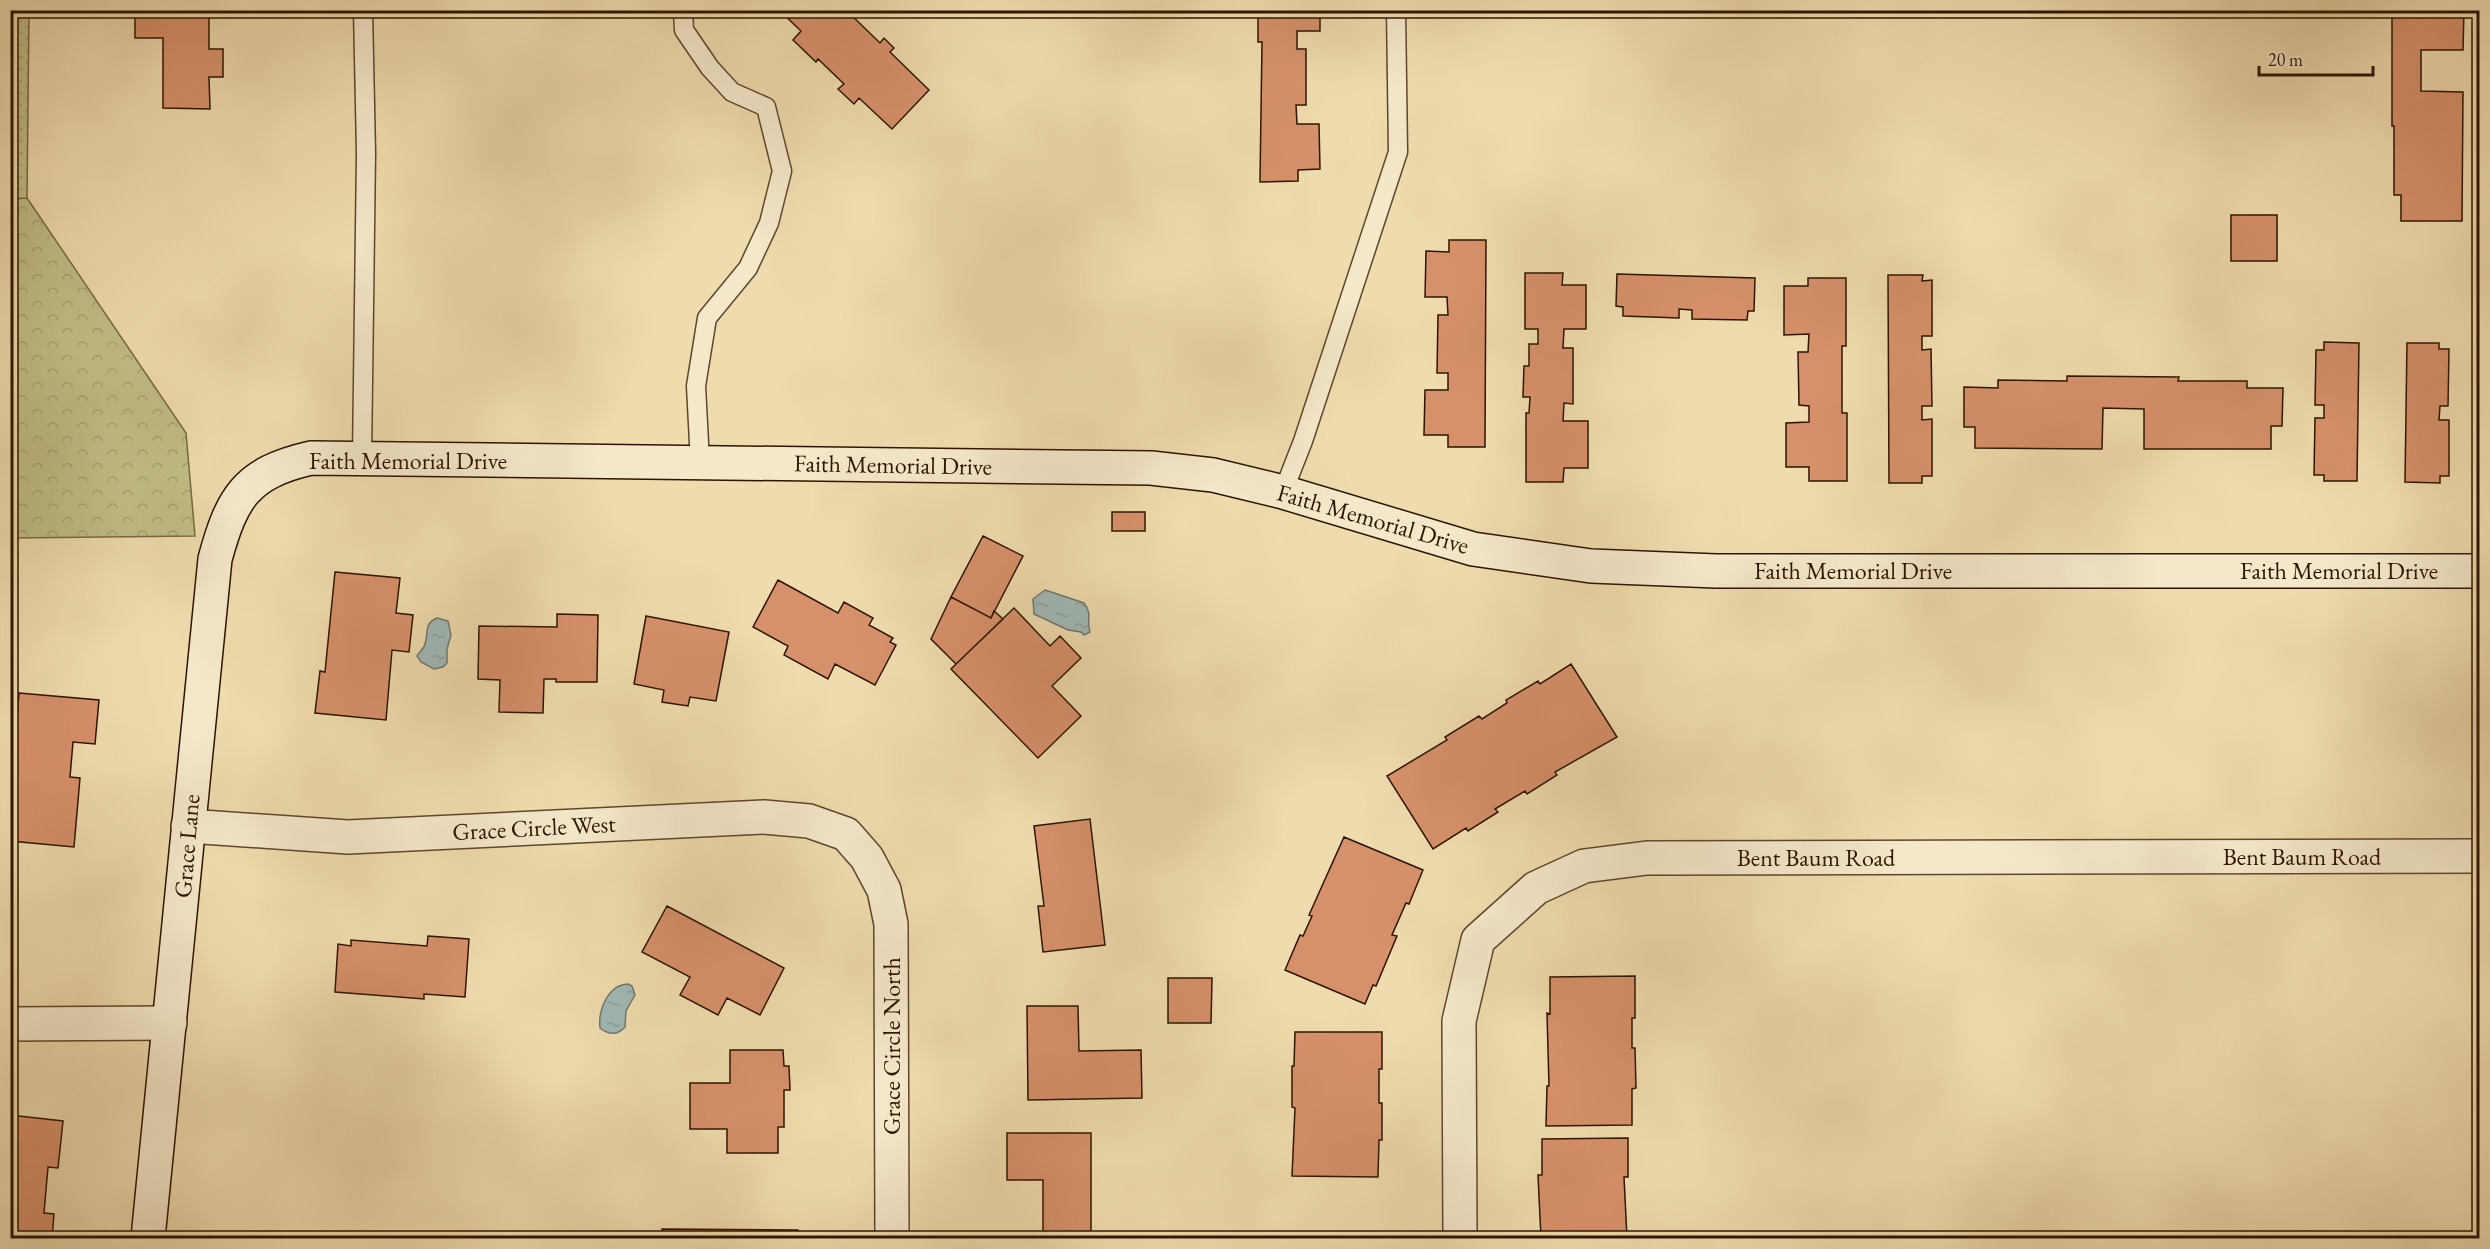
<svg xmlns="http://www.w3.org/2000/svg" width="2490" height="1249" font-family="'EB Garamond',serif">
<style>
.forest{fill:url(#forest-crowns);stroke:#776943;stroke-width:1.5}
.park{fill:url(#park-dots);stroke:#776943;stroke-width:1.5}
.water{fill:url(#water-ripples);stroke:#71776e;stroke-width:1.5}
.building{fill:#d7916a;stroke:#2d1401;stroke-width:1.5}
.lines{fill:none;stroke-linecap:round;stroke-linejoin:round}
.lane-casing{stroke:#5e462c;stroke-width:21}
.street-casing{stroke:#5e462c;stroke-width:36}
.secondary-casing{stroke:#2d1401;stroke-width:36}
.lane{stroke:#f5e8ca;stroke-width:18}
.street{stroke:#f5e8ca;stroke-width:33}
.secondary{stroke:#f5e8ca;stroke-width:33}
.labels{text-anchor:middle;stroke-width:6;stroke-linejoin:round;paint-order:stroke}
.street-label{font-size:24px;fill:#2d1401;stroke:#f5e8ca}
</style>
<defs>
<pattern id="forest-crowns" width="20" height="18" patternUnits="userSpaceOnUse" patternTransform="scale(1.5)"><rect width="20" height="18" fill="#c1be85"/><path d="M2 6a3 3 0 1 1 6 0M12 15a3 3 0 1 1 6 0" fill="none" stroke="#a6a271"/></pattern>
<pattern id="park-dots" width="8" height="8" patternUnits="userSpaceOnUse" patternTransform="scale(1.5)"><rect width="8" height="8" fill="#c1be85"/><path d="M2 2h.1M6 6h.1" fill="none" stroke="#a6a271" stroke-width="1.8" stroke-linecap="round"/></pattern>
<pattern id="water-ripples" width="26" height="14" patternUnits="userSpaceOnUse" patternTransform="scale(1.5)"><rect width="26" height="14" fill="#9fb9b6"/><path d="M2 4q2-2 4 0t4 0M15 11q2-2 4 0t4 0" fill="none" stroke="#899e9b"/></pattern>
</defs>
<rect width="100%" height="100%" fill="#efdcae"/>
<filter id="stains"><feTurbulence type="fractalNoise" baseFrequency=".00333" numOctaves="4"/><feColorMatrix values="0 0 0 0 .2 0 0 0 0 .09 0 0 0 0 .02 0 0 0 .5 -.17"/></filter>
<radialGradient id="worn" r=".72"><stop offset=".6" stop-color="#630" stop-opacity="0"/><stop offset="1" stop-color="#630" stop-opacity=".3"/></radialGradient>
<!-- forest -->
<path class="forest" d="M27 198 186 433 195 536 11 538 10 199Z"/>
<!-- park -->
<path class="park" d="M10 11H29L27 198 11 199Z"/>
<!-- water -->
<path class="water" d="M1045 590 1084 603C1093 614 1086 621 1090 632L1084 635 1081 632 1068 630 1034 614 1033 599Z
M437 618 448 621 451 635 447 649V663L443 667 434 669 421 662 417 656C419 652 424 649 425 644 429 633 423 624 437 618Z
M628 984 632 986 635 995 626 1011 625 1027C617 1036 609 1035 600 1028 598 1010 608 985 628 984Z"/>
<!-- building -->
<path class="building" d="M135 10H209V49H223V77H209L210 109 163 108V38H135Z
M779 10H846L880 43 884 38 894 48 890 52 929 90 892 129 859 98 854 104 838 89 844 84 818 59 816 62 793 40 801 31Z
M1258 10H1320V31H1297V49H1306V105H1296L1297 124H1319L1320 169 1298 170V181L1260 182 1262 42H1258Z
M2395 10H2464L2463 50H2421V91L2463 92 2462 221H2401V195H2394V126H2392V15H2395Z
M2231 215H2277V261H2231Z
M1449 240H1486L1485 447H1448V435H1424L1425 390H1448V373H1437L1438 315H1448L1447 297H1425L1426 251 1449 252Z
M1525 273H1563L1562 285H1586V329H1564L1563 348H1573V404L1564 403 1563 421H1588V468H1564L1563 482H1526V413H1529L1530 397H1523L1524 366H1529V344H1538V329H1525Z
M1617 274 1755 278 1754 311H1748L1747 320 1692 319V310L1679 309V318L1623 316V307L1616 306Z
M1888 275H1923L1922 281 1932 280V336H1922V350L1931 349 1932 406H1922V420L1932 419V476H1922V483H1889Z
M1808 278H1846V346H1842V413H1847V481H1809V467H1786V423L1809 422V406L1799 405 1798 352H1808L1809 334 1784 335V286H1808Z
M2324 342 2359 343 2357 481H2324V475H2314L2315 418H2324V405H2315L2316 350H2324Z
M2407 343H2439V349H2449L2448 406H2440L2439 420H2449V476H2440V483L2405 482Z
M2067 376 2179 377 2178 381H2247V388H2283L2282 426H2271V449H2144V409L2103 408 2102 449 1975 448V427H1964V387L1998 388V380L2067 381Z
M1112 512H1145V531H1112Z
M983 536 1023 556 991 618 951 597Z
M335 572 400 578 396 613 413 615 409 652 392 650 386 720 315 713 320 671 325 672Z
M778 580 838 613 844 602 873 618 869 625 893 638 890 642 896 645 875 685 835 664 828 679 784 655 788 646 753 627Z
M951 597 991 618 994 611 1003 619 956 664 931 639Z
M1014 608 1050 646 1060 636 1081 658 1052 686 1081 716 1038 758 951 669Z
M557 614 598 615 597 682H556V679H544L543 713 499 712 500 680 478 679 479 626 557 627Z
M646 616 729 632 716 701 690 697 688 706 662 702 664 690 634 684Z
M1571 664 1617 737 1555 772 1557 775 1527 794 1525 791 1495 809 1498 812 1468 831 1466 828 1433 849 1387 776 1447 740 1445 737 1479 716 1482 719 1507 703 1506 700 1538 681 1540 684Z
M19 693 99 700 95 744 73 742 70 777 80 778 74 847 10 841V795Z
M1090 819 1105 945 1043 952 1038 906H1044L1034 826Z
M1344 837 1423 870 1409 904 1406 903 1392 935 1397 936 1376 986 1373 985 1365 1004 1285 970 1300 935 1303 936 1312 916 1309 915Z
M667 906 784 968 760 1015 727 998 718 1015 680 995 690 977 642 952Z
M428 936 469 939 465 997 424 994V999L335 992 338 944 351 946V940L427 946Z
M1635 976V1018H1632V1048H1635L1636 1088 1632 1089V1125L1546 1126 1547 1086H1549L1547 1013 1550 1014V977Z
M1168 978H1212L1211 1023H1168Z
M1027 1006H1078L1079 1051 1141 1050 1142 1098 1028 1100Z
M1295 1032H1382V1069H1379V1103H1382V1140H1379L1378 1177 1292 1176 1295 1108 1292 1107V1066H1294Z
M730 1050H783L784 1066H789L790 1090H784V1127H778V1153H727V1129H690V1083H730Z
M10 1115 63 1121 58 1168 48 1167 44 1213 54 1214 52 1238H10Z
M1007 1133H1091V1238H1043V1180H1007Z
M1628 1138V1177H1624L1627 1238H1541L1538 1175H1542V1139Z
M662 1229 798 1230V1238H662Z"/>
<g class="lines">
<!-- lane casing -->
<g class="lane-casing">
<path id="lane" d="M683 10 684 30 710 68 732 92 766 107 782 171 769 223 748 268 707 318 696 386 700 462
M362 458 366 153 363 10
M1283 492 1303 441 1398 152 1396 10"/>
</g>
<!-- street casing -->
<g class="street-casing">
<path id="street" d="M188 826 348 837 764 817 809 821 846 834 867 858 884 890 891 924 892 1238
M10 1024 170 1023
M1460 1238 1459 1021 1478 940 1536 888 1584 866 1647 858 2480 856"/>
</g>
<!-- secondary casing -->
<g class="secondary-casing">
<path id="secondary" d="M148 1238 215 559C232 497 246 473 311 458L1151 468 1213 475 1283 492 1473 549 1591 566 1716 571H2480"/>
</g>
<!-- lane -->
<use href="#lane" class="lane"/>
<!-- street -->
<use href="#street" class="street"/>
<!-- secondary -->
<use href="#secondary" class="secondary"/>
</g>
<g class="labels">
<!-- street labels -->
<g class="street-label">
<text x="408" y="469">Faith Memorial Drive</text>
<text transform="translate(893 465) rotate(1)" y="8">Faith Memorial Drive</text>
<text transform="translate(1373 519) rotate(16)" y="8">Faith Memorial Drive</text>
<text x="1853" y="579">Faith Memorial Drive</text>
<text x="2339" y="579">Faith Memorial Drive</text>
<text transform="translate(534 828) rotate(-3)" y="8">Grace Circle West</text>
<text transform="translate(187 846) rotate(-85)" y="8">Grace Lane</text>
<text x="2302" y="865">Bent Baum Road</text>
<text x="1816" y="866">Bent Baum Road</text>
<text transform="translate(892 1046) rotate(-90)" y="8">Grace Circle North</text>
</g>
</g>
<!-- margin -->
<rect width="2490" height="1249" fill="none" stroke="#efdcae" stroke-width="36"/>
<rect x="12" y="12" width="2466" height="1225" fill="none" stroke="#2d1401" stroke-width="3"/>
<rect x="18" y="18" width="2454" height="1213" fill="none" stroke="#2d1401" stroke-width="1.5"/>
<!-- scale -->
<path d="M2259 66v9h114v-9" fill="none" stroke="#2d1401" stroke-width="3"/>
<text x="2268" y="66" font-size="18" fill="#2d1401" stroke="#f5e8ca" stroke-width="4.5" paint-order="stroke">20 m</text>
<rect width="100%" height="100%" filter="url(#stains)"/>
<rect width="100%" height="100%" fill="url(#worn)"/>
</svg>
